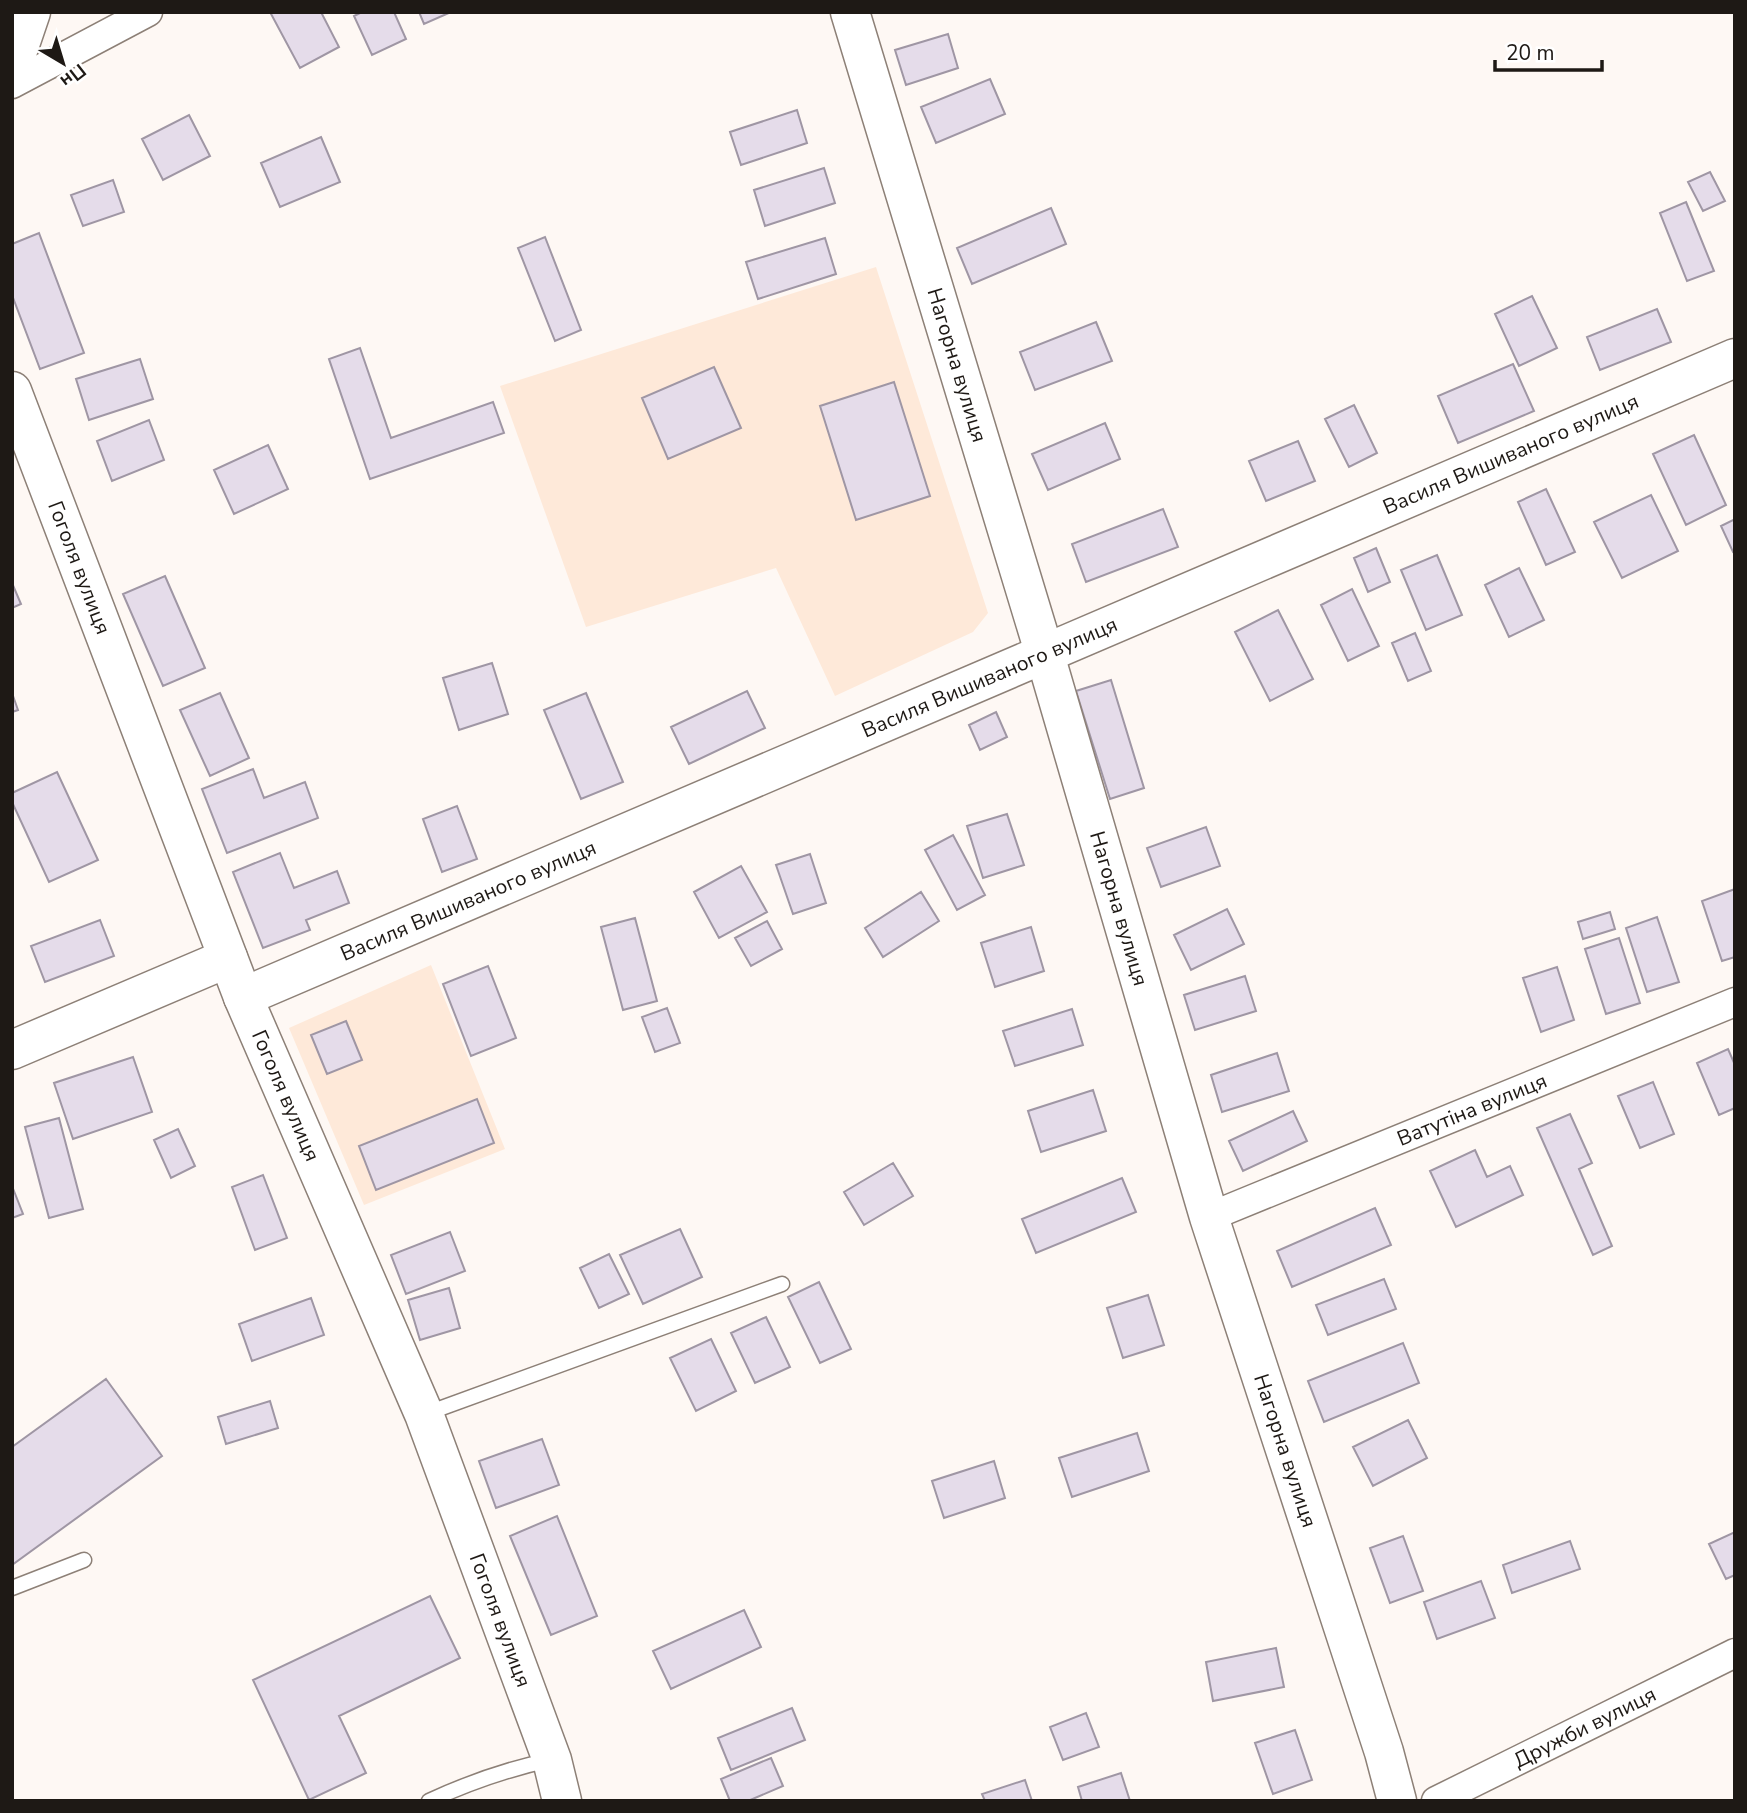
<svg xmlns="http://www.w3.org/2000/svg" width="1747" height="1813" font-family="'Nunito Sans',sans-serif">
<style>
.built{fill:#fee9d9}
.building{fill:#e5dcea;stroke:#9f96a4;stroke-width:2}
.lines{fill:none;stroke-linecap:round;stroke-linejoin:round}
.lane-casing{stroke:#8d8077;stroke-width:17}
.street-casing{stroke:#8d8077;stroke-width:31}
.secondary-casing{stroke:#8d8077;stroke-width:41}
.primary-casing{stroke:#8d8077;stroke-width:41}
.lane{stroke:#fff;stroke-width:14}
.street{stroke:#fff;stroke-width:28}
.secondary{stroke:#fff;stroke-width:38}
.primary{stroke:#fff;stroke-width:38}
.labels{text-anchor:middle;stroke-width:5;stroke-linejoin:round;paint-order:stroke}
.street-label{font-size:21px;fill:#1e1915;stroke:#fff}
</style>
<rect width="100%" height="100%" fill="#fef8f4"/>
<!-- built -->
<path class="built" d="M876 267 988 613 973 632 835 696 776 568 586 627 500 386Z
M431 965 505 1149 364 1205 289 1028Z"/>
<!-- building -->
<path class="building" d="M270 12H321L339 47 300 68Z
M362 12H394L406 39 372 55 354 16Z
M419 12H451L424 24Z
M948 34 958 68 906 85 895 50Z
M990 79 1005 114 936 143 921 107Z
M797 110 807 143 741 165 730 132Z
M189 115 210 156 163 180 142 139Z
M321 137 340 182 280 207 261 163Z
M824 168 835 203 765 226 754 190Z
M1710 172 1725 201 1703 211 1688 182Z
M113 180 124 212 83 226 71 195Z
M1686 202 1714 271 1687 281 1660 213Z
M1051 208 1066 244 972 284 957 248Z
M39 233 84 353 40 369 12 295V244Z
M545 237 581 330 555 341 518 248Z
M825 238 836 274 758 299 746 262Z
M1532 296 1557 348 1519 366 1495 314Z
M1657 309 1671 342 1600 370 1587 337Z
M1096 322 1112 361 1035 390 1020 352Z
M360 348 391 438 493 402 504 433 370 479 329 359Z
M140 359 153 399 89 420 76 379Z
M1513 364 1534 411 1458 443 1438 396Z
M714 367 741 428 668 459 642 398Z
M894 382 930 496 856 520 820 406Z
M1354 405 1377 453 1349 467 1325 419Z
M149 420 164 460 112 481 97 441Z
M1105 423 1120 459 1048 490 1032 454Z
M1694 435 1726 505 1686 525 1653 454Z
M1298 441 1315 481 1266 501 1249 461Z
M268 445 288 489 234 514 214 470Z
M1546 489 1575 552 1546 565 1518 502Z
M1651 495 1678 551 1622 578 1594 522Z
M1163 509 1178 547 1086 582 1072 544Z
M1735 519V551L1733 552 1721 526Z
M1376 548 1390 582 1368 592 1354 558Z
M1437 555 1462 615 1426 630 1401 570Z
M1519 568 1544 620 1509 637 1485 585Z
M165 576 205 668 163 686 123 594Z
M12 583 21 604 12 608Z
M1352 589 1379 646 1348 661 1321 605Z
M1278 610 1313 679 1270 701 1235 632Z
M1415 633 1431 671 1408 681 1392 643Z
M492 663 508 714 459 730 443 678Z
M1111 680 1144 788 1110 799 1076 691Z
M747 691 765 728 689 764 671 727Z
M12 693 18 710 12 712Z
M220 693 249 758 210 776 180 710Z
M586 693 623 782 581 799 544 710Z
M996 712 1007 737 980 750 969 725Z
M253 769 264 798 305 782 318 818 227 853 202 789Z
M57 772 98 860 49 882 12 802V793Z
M457 806 477 859 442 872 423 819Z
M1007 814 1024 865 983 878 967 826Z
M1206 827 1220 866 1161 887 1147 848Z
M953 835 985 895 957 910 925 850Z
M280 853 294 888 337 871 349 903 306 920 310 930 263 948 233 872Z
M810 854 826 903 793 914 776 865Z
M741 866 767 912 719 938 694 892Z
M1735 889V957L1722 961 1702 901Z
M921 892 939 921 883 957 865 928Z
M1227 909 1244 944 1191 970 1174 935Z
M1610 912 1615 929 1583 939 1578 922Z
M1657 917 1679 982 1647 992 1626 928Z
M635 918 657 1001 623 1010 601 927Z
M100 920 114 956 45 982 31 946Z
M767 921 782 949 751 966 735 938Z
M1031 927 1044 971 995 987 981 943Z
M1619 938 1640 1003 1606 1014 1585 949Z
M488 966 516 1038 471 1056 443 984Z
M1557 967 1574 1020 1541 1032 1523 978Z
M1245 976 1256 1011 1195 1030 1184 995Z
M667 1008 680 1043 655 1052 642 1017Z
M1072 1009 1083 1045 1015 1066 1003 1031Z
M346 1021 362 1060 327 1074 311 1035Z
M1728 1049 1735 1065V1108L1719 1115 1697 1063Z
M1277 1053 1289 1091 1222 1112 1211 1075Z
M133 1057 152 1112 73 1139 54 1083Z
M1653 1082 1674 1134 1640 1148 1618 1096Z
M1093 1090 1106 1131 1041 1152 1028 1111Z
M477 1099 494 1143 376 1190 359 1146Z
M1293 1111 1307 1141 1243 1171 1229 1141Z
M1570 1114 1592 1163 1579 1169 1612 1246 1593 1255 1537 1128Z
M59 1118 83 1209 49 1218 25 1127Z
M178 1129 195 1166 171 1178 154 1140Z
M1475 1150 1487 1177 1510 1166 1523 1195 1456 1227 1430 1171Z
M893 1163 913 1196 864 1225 844 1192Z
M263 1175 287 1238 255 1250 232 1187Z
M1122 1178 1136 1212 1036 1253 1022 1219Z
M12 1186 23 1214 12 1218Z
M1375 1208 1391 1245 1292 1287 1277 1251Z
M680 1229 702 1277 643 1304 620 1255Z
M450 1232 465 1271 406 1294 391 1255Z
M609 1254 629 1294 599 1308 580 1268Z
M1384 1279 1396 1309 1328 1335 1316 1305Z
M819 1282 851 1349 820 1363 788 1297Z
M449 1288 460 1328 420 1340 408 1300Z
M1148 1295 1164 1345 1123 1358 1107 1308Z
M311 1298 324 1335 252 1361 239 1324Z
M766 1317 790 1367 755 1383 731 1333Z
M711 1339 736 1391 696 1411 670 1358Z
M1403 1343 1419 1383 1324 1422 1308 1381Z
M106 1379 162 1456 12 1565V1447Z
M270 1401 278 1428 226 1444 218 1417Z
M1408 1420 1427 1458 1373 1486 1353 1447Z
M1137 1433 1149 1471 1072 1497 1059 1458Z
M542 1439 559 1485 496 1508 479 1461Z
M994 1461 1005 1498 944 1518 932 1481Z
M557 1516 597 1616 551 1635 510 1536Z
M1735 1532V1575L1726 1579 1709 1544Z
M1403 1536 1423 1591 1390 1603 1370 1548Z
M1570 1541 1580 1569 1512 1593 1503 1565Z
M1481 1581 1495 1618 1437 1639 1424 1602Z
M430 1596 460 1658 339 1716 366 1773 309 1800 253 1680Z
M744 1610 761 1647 671 1689 653 1651Z
M1276 1648 1284 1687 1213 1701 1206 1662Z
M792 1708 805 1740 731 1770 718 1738Z
M1086 1713 1099 1747 1063 1760 1050 1727Z
M1295 1730 1312 1780 1273 1794 1255 1743Z
M771 1758 783 1786 748 1801H730L721 1779Z
M1121 1773 1130 1801H1082L1078 1787Z
M1025 1780 1032 1801H985L982 1794Z"/>
<g class="lines">
<!-- lane casing -->
<g class="lane-casing">
<path id="lane" d="M425 1414 782 1284
M12 1588 84 1560
M429 1801C468 1783 508 1769 550 1760"/>
</g>
<!-- street casing -->
<g class="street-casing">
<g id="street">
<path d="M12 84 148 12"/>
<path id="s1" d="M1209 1217 1735 1002"/>
<path id="s2" d="M1436 1801 1735 1653"/>
</g>
</g>
<!-- secondary casing -->
<g class="secondary-casing">
<g id="secondary">
<path d="M12 68 31 12"/>
<path id="s3" d="M12 391 243 997 424 1414 552 1760 562 1801"/>
<path id="s4" d="M243 997 1735 358"/>
<path d="M12 1050 228 958"/>
</g>
</g>
<!-- primary casing -->
<g class="primary-casing">
<g id="primary">
<path id="s5" d="M850 12 1045 655 1209 1217 1384 1752 1397 1801"/>
</g>
</g>
<!-- lane -->
<use href="#lane" class="lane"/>
<!-- street -->
<use href="#street" class="street"/>
<!-- secondary -->
<use href="#secondary" class="secondary"/>
<!-- primary -->
<use href="#primary" class="primary"/>
</g>
<g class="labels">
<!-- street labels -->
<g class="street-label">
<text dy="7" stroke="none"><textPath href="#s5" startOffset="369">Нагорна вулиця</textPath></text>
<text dy="7" stroke="none"><textPath href="#s4" startOffset="1379">Василя Вишиваного вулиця</textPath></text>
<text dy="7" stroke="none"><textPath href="#s3" startOffset="189">Гоголя вулиця</textPath></text>
<text dy="7" stroke="none"><textPath href="#s4" startOffset="812">Василя Вишиваного вулиця</textPath></text>
<text dy="7" stroke="none"><textPath href="#s4" startOffset="245">Василя Вишиваного вулиця</textPath></text>
<text dy="7" stroke="none"><textPath href="#s5" startOffset="936">Нагорна вулиця</textPath></text>
<text dy="7" stroke="none"><textPath href="#s3" startOffset="756">Гоголя вулиця</textPath></text>
<text dy="7" stroke="none"><textPath href="#s1" startOffset="284">Ватутіна вулиця</textPath></text>
<text dy="7" stroke="none"><textPath href="#s5" startOffset="1503">Нагорна вулиця</textPath></text>
<text dy="7" stroke="none"><textPath href="#s3" startOffset="1323">Гоголя вулиця</textPath></text>
<text dy="7" stroke="none"><textPath href="#s2" startOffset="166">Дружби вулиця</textPath></text>
</g>
</g>
<!-- border -->
<rect width="1747" height="1813" fill="none" stroke="#1e1915" stroke-width="28"/>
<!-- north arrow -->
<g transform="translate(63 63) rotate(142)" stroke="#ffffff" stroke-width="5" paint-order="stroke">
<path d="M0-5L12 26L0 18L-12 26Z" fill="#1e1915"/>
<text y="-10" font-size="19" font-weight="bold" text-anchor="middle" fill="#1e1915">Пн</text>
</g>
<!-- scale -->
<path d="M1495 60v10h107v-10" fill="none" stroke="#1e1915" stroke-width="3.5"/>
<text x="1506" y="60" font-size="21" fill="#1e1915" stroke="#ffffff" stroke-width="5" paint-order="stroke">20 m</text>
</svg>
